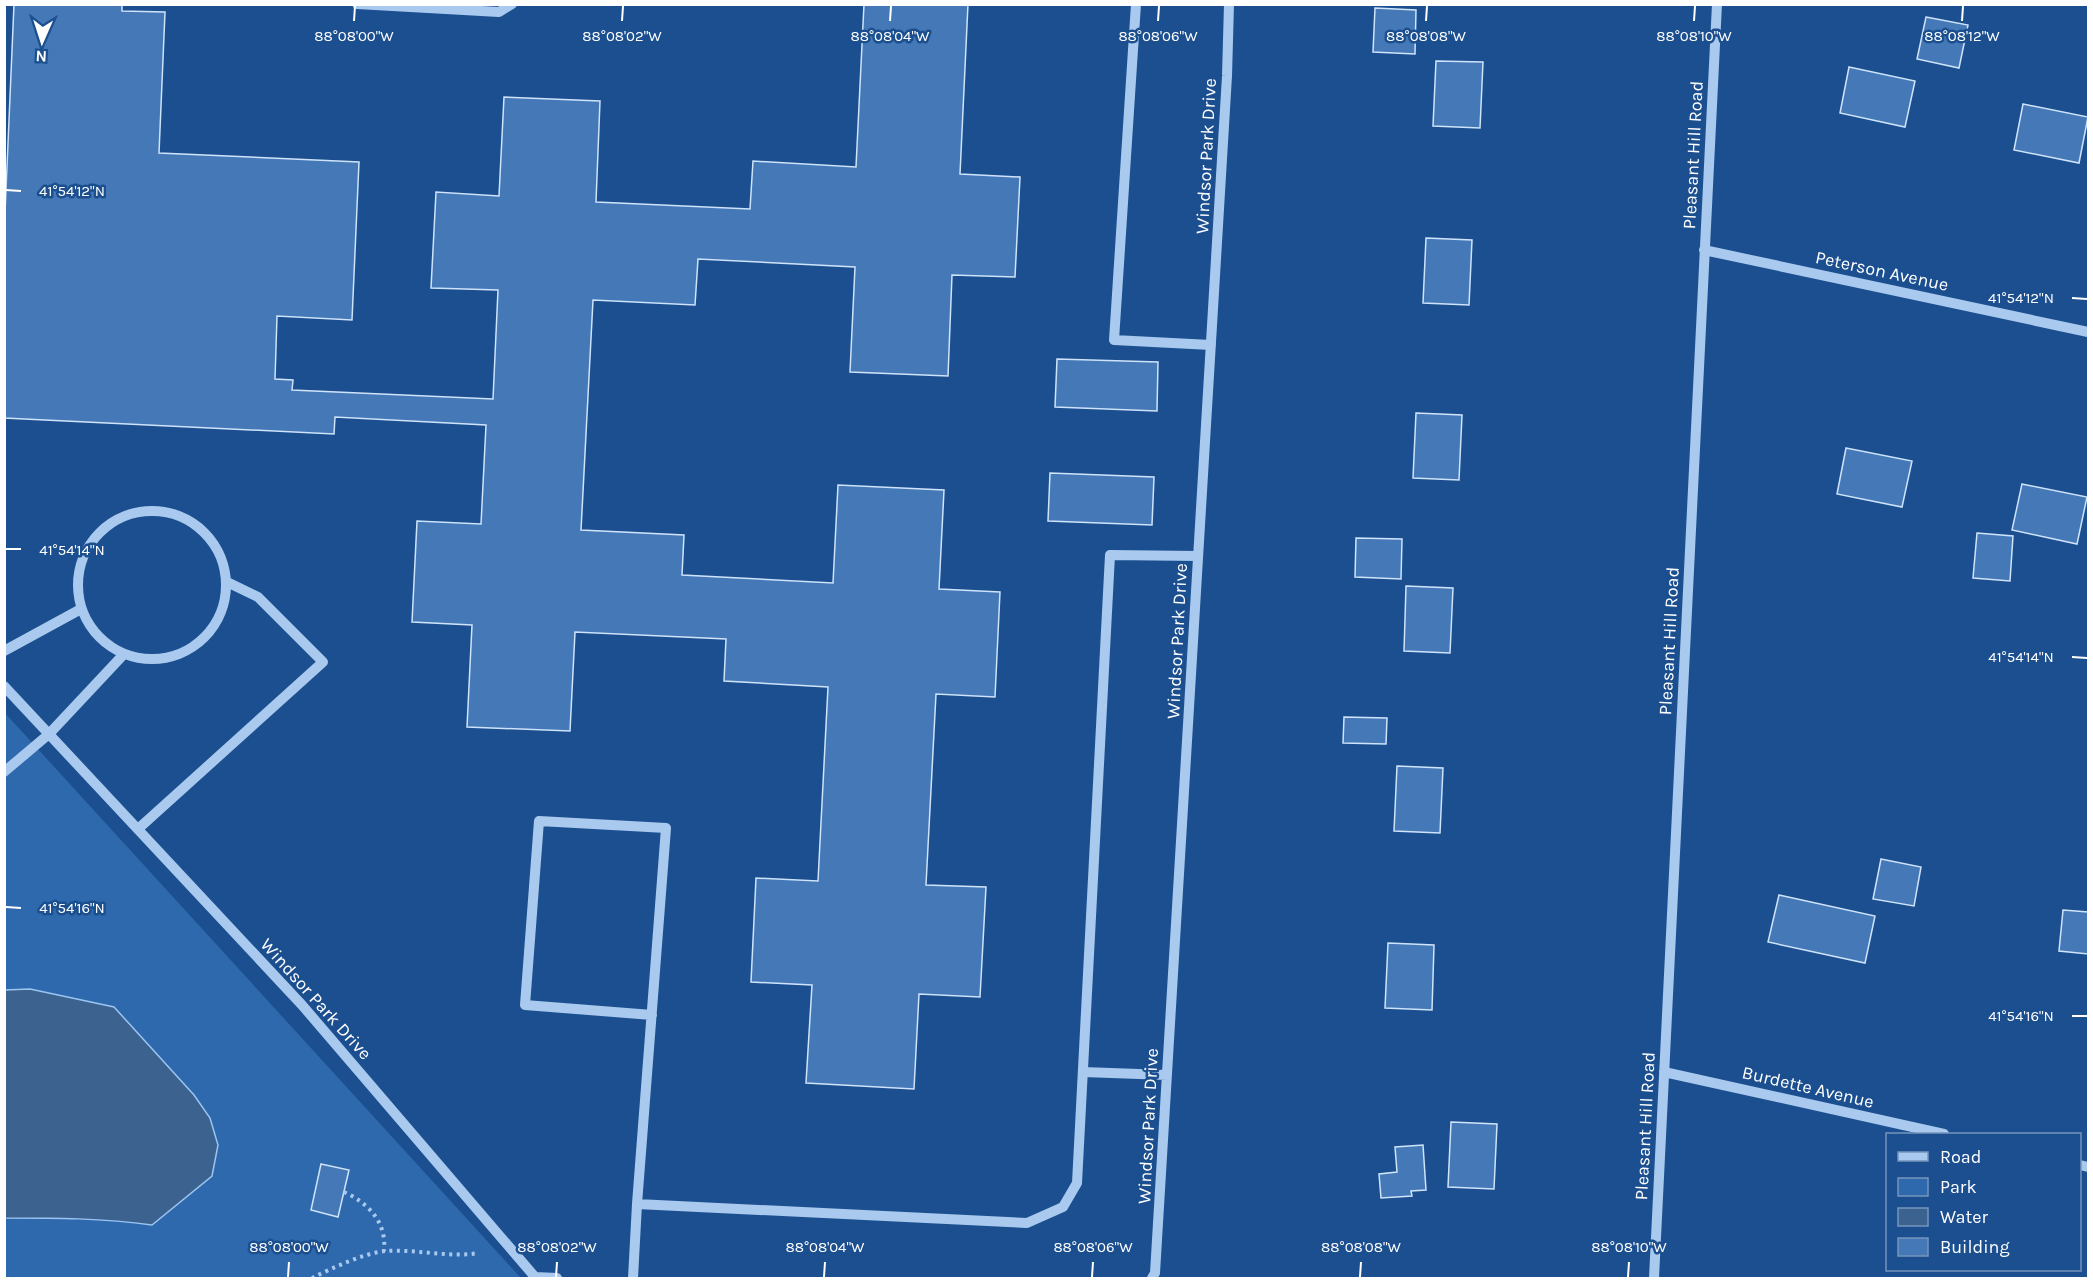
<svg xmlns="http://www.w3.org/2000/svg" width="2093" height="1283" font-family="Karla,sans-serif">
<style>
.green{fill:#2e69ad}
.water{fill:#3c6290;stroke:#9cc4f0;stroke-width:1.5}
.building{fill:#4478b7;stroke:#cfe3fa;stroke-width:1.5}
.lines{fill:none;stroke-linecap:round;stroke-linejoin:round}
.path{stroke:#a9c9ee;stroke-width:4;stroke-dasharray:3 4.5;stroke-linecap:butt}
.minor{stroke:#a9c9ee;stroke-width:10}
.ticks{fill:none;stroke:#fff;stroke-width:2}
.labels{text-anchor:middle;stroke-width:5;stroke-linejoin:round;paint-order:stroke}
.street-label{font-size:18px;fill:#fff;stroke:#1b4f8f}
.ticks-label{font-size:15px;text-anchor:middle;fill:#fff;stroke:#1b4f8f;stroke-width:5;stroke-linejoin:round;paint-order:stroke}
</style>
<rect width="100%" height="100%" fill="#1b4f8f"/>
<!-- green -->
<path class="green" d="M5 713 521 1278H5Z"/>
<!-- water -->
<path class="water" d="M30 989 114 1007 194 1095 210 1118 218 1145 212 1176 152 1225C102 1218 54 1218 5 1218V990Z"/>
<!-- building -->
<path class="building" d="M14 4H122V11L165 12 159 153 359 162 352 320 277 316 275 379 293 380 292 390 493 399 498 290 431 288 436 192 499 196 504 97 600 101 596 202 750 209 753 161 856 167 864 4H968L960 174 1020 177 1015 277 952 275 948 376 850 372 855 267 698 259 695 305 593 300 581 530 684 535 682 575 833 583 838 485 944 490 939 589 1000 592 995 697 936 694 926 885 986 887 980 997 919 994 914 1089 806 1083 812 985 751 982 756 878 818 881 828 687 724 681 726 639 575 632 570 731 467 727 472 625 412 622 417 521 481 524 486 425 335 417 334 434 4 418V236Z
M1375 8 1416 10 1415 54 1373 52Z
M1926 17 1968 25 1959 68 1917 59Z
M1436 61 1483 62 1480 128 1433 126Z
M1849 67 1915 81 1905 127 1840 113Z
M2023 104 2088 117 2079 163 2014 150Z
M1426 238 1472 240 1469 305 1423 303Z
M1057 359 1158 362 1157 411 1055 407Z
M1416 413 1462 415 1459 480 1413 478Z
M1846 448 1912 461 1902 507 1837 494Z
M1050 473 1154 477 1152 525 1048 521Z
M2022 484 2087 497 2077 544 2012 530Z
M1977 533 2013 536 2010 581 1973 578Z
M1356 538 1402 539 1401 579 1355 577Z
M1406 586 1453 588 1450 653 1404 651Z
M1344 717 1387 718 1386 744 1343 743Z
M1397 766 1443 768 1440 833 1394 831Z
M1881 859 1921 867 1914 906 1873 899Z
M1779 895 1875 916 1865 963 1768 942Z
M2063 910 2088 912V954L2059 951Z
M1388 943 1434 945 1432 1010 1385 1008Z
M1451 1122 1497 1124 1494 1189 1448 1187Z
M1423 1145 1426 1190 1411 1191 1412 1196 1381 1198 1379 1174 1397 1172 1395 1147Z
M321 1164 349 1170 338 1217 311 1210Z"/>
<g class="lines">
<!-- path -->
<path class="path" d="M344 1192C368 1203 387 1222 384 1251
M312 1278C333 1268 363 1253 386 1251 417 1249 448 1258 479 1253"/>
<!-- minor -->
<path class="minor" d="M357 4 499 12 512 4
M1136 4 1114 340 1211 345
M1704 250 2088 332
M78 585a74 74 0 1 1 148 0a74 74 0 1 1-148 0Z
M4 651 81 609
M4 686 302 1005 535 1277 557 1278
M4 772 49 734 124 654
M138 829 323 662 258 597 227 582
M1083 1072 1167 1075
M1664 1072 1944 1134
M2080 1165 2088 1167
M637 1204 666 828 539 821 525 1005 652 1015
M633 1278 637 1204 1027 1223 1063 1207 1077 1183 1110 555 1198 556
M1152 1278 1155 1273 1227 76 1229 4
M1654 1278 1717 4"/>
</g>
<!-- ticks -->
<path class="ticks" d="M354 21 355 6M622 21 623 6M890 21 891 6M1158 21 1159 6M1426 21 1427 6M1694 21 1695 6M1962 21 1963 6M6 190 21 191M2072 298 2087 299M6 549H21M2072 657 2087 658M6 907 21 908M2072 1016H2087M288 1277 289 1262M556 1277 557 1262M824 1277 825 1262M1092 1277 1093 1262M1360 1277 1361 1262M1628 1277 1629 1262"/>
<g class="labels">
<!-- street labels -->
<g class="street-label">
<text transform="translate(1693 155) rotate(-87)" y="6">Pleasant Hill Road</text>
<text transform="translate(1206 156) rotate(-87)" y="6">Windsor Park Drive</text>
<text transform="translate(1882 271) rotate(12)" y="6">Peterson Avenue</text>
<text transform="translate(1177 641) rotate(-87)" y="6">Windsor Park Drive</text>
<text transform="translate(1669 641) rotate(-87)" y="6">Pleasant Hill Road</text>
<text transform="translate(316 999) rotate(48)" y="6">Windsor Park Drive</text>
<text transform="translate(1808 1087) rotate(13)" y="6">Burdette Avenue</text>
<text transform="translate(1148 1126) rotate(-87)" y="6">Windsor Park Drive</text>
<text transform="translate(1645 1126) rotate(-87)" y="6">Pleasant Hill Road</text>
</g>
</g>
<g class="ticks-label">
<text x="890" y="41">88°08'04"W</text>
<text x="1158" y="41">88°08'06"W</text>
<text x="1694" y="41">88°08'10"W</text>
<text x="354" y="41">88°08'00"W</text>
<text x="622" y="41">88°08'02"W</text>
<text x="1426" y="41">88°08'08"W</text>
<text x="1962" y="41">88°08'12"W</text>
<text x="72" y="196">41°54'12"N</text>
<text x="2021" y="303">41°54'12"N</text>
<text x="72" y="555">41°54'14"N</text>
<text x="2021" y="662">41°54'14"N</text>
<text x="72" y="913">41°54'16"N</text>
<text x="2021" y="1021">41°54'16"N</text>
<text x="289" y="1252">88°08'00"W</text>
<text x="557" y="1252">88°08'02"W</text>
<text x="825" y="1252">88°08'04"W</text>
<text x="1093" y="1252">88°08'06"W</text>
<text x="1361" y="1252">88°08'08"W</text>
<text x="1629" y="1252">88°08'10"W</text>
</g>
<!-- border -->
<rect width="2093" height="1283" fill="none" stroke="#ffffff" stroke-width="12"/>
<!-- legend -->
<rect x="1886" y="1133" width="195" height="138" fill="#1b4f8f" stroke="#7695bc" stroke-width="1.5"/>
<rect x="1898" y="1152" width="30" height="9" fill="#a9c9ee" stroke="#7695bc" stroke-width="1.5"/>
<text x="1940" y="1163" font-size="18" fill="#ffffff">Road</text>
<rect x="1898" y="1178" width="30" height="18" fill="#2e69ad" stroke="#7695bc" stroke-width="1.5"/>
<text x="1940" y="1193" font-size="18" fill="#ffffff">Park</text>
<rect x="1898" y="1208" width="30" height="18" fill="#3c6290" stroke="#7695bc" stroke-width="1.5"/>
<text x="1940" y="1223" font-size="18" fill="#ffffff">Water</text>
<rect x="1898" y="1238" width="30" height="18" fill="#4478b7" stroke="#7695bc" stroke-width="1.5"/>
<text x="1940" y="1253" font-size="18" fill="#ffffff">Building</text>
<!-- north arrow -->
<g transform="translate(42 42) rotate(183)" stroke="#1b4f8f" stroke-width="4.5" paint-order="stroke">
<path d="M0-4.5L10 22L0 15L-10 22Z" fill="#ffffff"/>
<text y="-9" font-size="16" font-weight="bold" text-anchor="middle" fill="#ffffff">N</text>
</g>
</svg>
